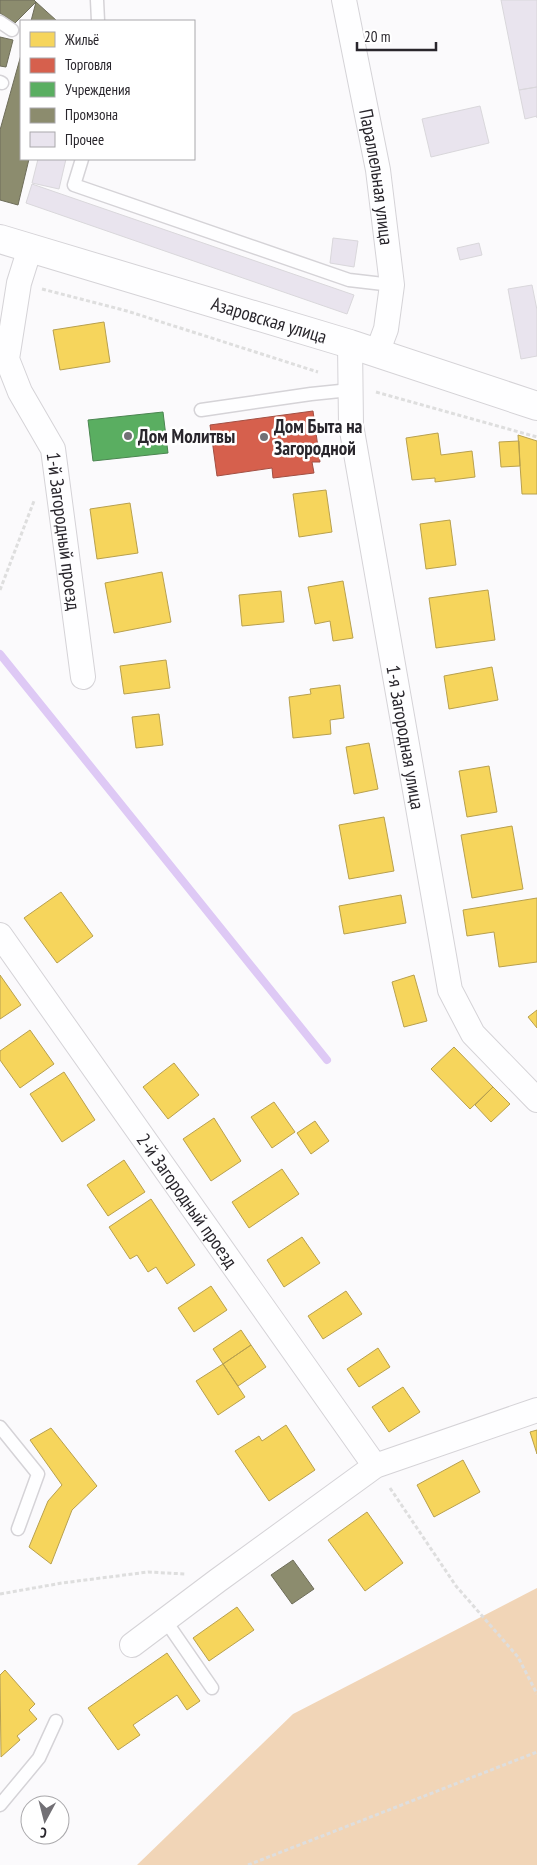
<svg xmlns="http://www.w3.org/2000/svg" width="537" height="1865" font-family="'PT Sans Narrow',sans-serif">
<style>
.forest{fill:#f1d5b7}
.homes{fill:#f6d55c;stroke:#b8a04e}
.shops{fill:#d6604d;stroke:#a24f43}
.public{fill:#5aae61;stroke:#4b8551}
.industry{fill:#8c8c6e;stroke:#6e6d5a}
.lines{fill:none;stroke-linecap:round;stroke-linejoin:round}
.stream{stroke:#dec9f5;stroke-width:8}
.building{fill:#e9e4ee;stroke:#d9d7db}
.lane-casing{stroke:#d5d3d7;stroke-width:15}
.street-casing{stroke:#d5d3d7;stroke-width:26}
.secondary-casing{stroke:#d5d3d7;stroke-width:30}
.path{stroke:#dedede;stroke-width:3;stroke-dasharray:4 2.5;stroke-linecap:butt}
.lane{stroke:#fefeff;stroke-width:12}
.street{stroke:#fefeff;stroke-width:24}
.secondary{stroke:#fefeff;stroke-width:28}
.poi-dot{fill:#727075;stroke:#fff;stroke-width:2}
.labels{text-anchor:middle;stroke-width:5;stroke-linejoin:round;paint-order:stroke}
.street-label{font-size:19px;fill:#29262c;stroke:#fff}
.poi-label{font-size:19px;font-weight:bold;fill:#29262c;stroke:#fff;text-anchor:start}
</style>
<rect width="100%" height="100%" fill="#fbfafc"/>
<!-- forest -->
<path class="forest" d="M537 1588V1865H137L293 1714Z"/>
<!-- homes -->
<path class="homes" d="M104 322 110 362 60 370 53 330Z
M438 433 441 455 472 451 475 477 435 482V478L412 480 406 438Z
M518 435 537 441V494H522Z
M519 441 520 466 501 467 499 442Z
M326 490 332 532 299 537 293 494Z
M130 503 138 553 97 559 90 509Z
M450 520 456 565 426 569 420 524Z
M162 572 171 622 114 633 105 583Z
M343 581 353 638 333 641 330 621 315 624 308 587Z
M488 590 495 640 436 648 429 598Z
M281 591 284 622 242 626 239 595Z
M166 660 170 688 124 694 120 666Z
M492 667 498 700 449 709 444 676Z
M340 685 344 718 330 720 331 734 293 738 289 697 311 694 310 689Z
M159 714 163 745 136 748 132 717Z
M369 743 378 789 354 794 346 747Z
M489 766 497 812 467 817 459 771Z
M384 817 394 871 349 879 339 825Z
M512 826 523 889 472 898 461 835Z
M61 892 93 936 57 963 24 918Z
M401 895 406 923 344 934 339 906Z
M537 898V962L499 967 494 932 467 936 463 910Z
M0 975 21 1005 0 1019Z
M414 975 427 1021 404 1027 392 982Z
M537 1010V1028L528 1017Z
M30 1030 54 1064 20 1088 0 1060V1051Z
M454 1047 493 1087 470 1109 431 1069Z
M174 1063 199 1095 168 1119 143 1087Z
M64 1072 95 1120 62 1142 30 1094Z
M493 1087 510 1104 491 1122 475 1105Z
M274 1102 295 1132 272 1148 251 1117Z
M214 1118 241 1161 211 1181 183 1139Z
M315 1121 329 1141 311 1154 297 1133Z
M124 1160 145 1192 108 1216 87 1185Z
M282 1169 299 1194 249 1228 232 1202Z
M151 1199 195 1265 167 1284 156 1267 148 1272 137 1255 130 1259 109 1227Z
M302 1237 320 1263 284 1287 267 1260Z
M211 1286 227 1310 194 1332 178 1308Z
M346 1291 362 1314 323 1339 308 1316Z
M241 1330 251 1345 223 1364 213 1349Z
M251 1345 266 1367 238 1386 223 1364Z
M378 1348 390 1367 359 1387 347 1369Z
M223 1364 245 1397 218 1415 196 1381Z
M403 1387 420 1412 389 1432 372 1407Z
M286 1425 315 1470 269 1501 235 1451 259 1436 262 1441Z
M51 1428 97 1486 72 1510 51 1564 29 1547 48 1501 62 1485 30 1440Z
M537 1430V1454L530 1432Z
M463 1460 480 1492 434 1517 417 1485Z
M367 1512 403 1563 365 1591 328 1540Z
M237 1607 254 1630 209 1661 193 1638Z
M167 1653 200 1701 187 1710 177 1695 133 1725 140 1735 118 1750 88 1708Z
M5 1670 35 1704 29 1710 37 1719 17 1736 20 1740 1 1757 0 1675Z"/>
<!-- shops -->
<path class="shops" d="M313 411 320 462H312L314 473 273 478 272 468 217 476 210 425Z"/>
<!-- public -->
<path class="public" d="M163 412 168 453 93 461 88 420Z"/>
<!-- industry -->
<path class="industry" d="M0 0H34L36 2 15 23 0 13Z
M36 2 57 21H31Z
M0 37 13 40 6 67 0 66Z
M21 55V159H29L18 205 0 200V130Z
M293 1560 314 1589 292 1604 271 1575Z"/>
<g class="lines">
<!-- stream -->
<path class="stream" d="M0 654 327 1060"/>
</g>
<!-- building -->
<path class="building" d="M501 0H537V87L519 90Z
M537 87V118V116L525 119 519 90Z
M480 106 489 143 431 157 422 119Z
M38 159H66L59 189 32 183Z
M32 184 354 295 347 314 26 203Z
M333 238 358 241 354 267 330 263Z
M479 243 482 255 460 260 457 248Z
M532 285 537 310V356L521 359 508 289Z"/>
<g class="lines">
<!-- lane casing -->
<g class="lane-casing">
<path id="lane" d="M97 0 98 21
M0 22 12 30
M0 82 2 83
M82 159 74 185 349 280 392 285
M201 410 311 394 350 390
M0 1427 38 1474 18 1529
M165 1620 212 1688
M0 1805 39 1758 56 1721"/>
</g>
<!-- street casing -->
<g class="street-casing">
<g id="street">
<path id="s1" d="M344 0 378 170 392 285 386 329 377 353"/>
<path id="s2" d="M30 248 19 283 7 359 20 392 53 449 83 677"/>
<path id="s3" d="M350 344 351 425 450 990 473 1034 537 1100"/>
<path id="s4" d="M0 935 375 1466"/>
<path d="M132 1645 217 1581 375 1466 537 1410"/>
</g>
</g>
<!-- secondary casing -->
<g class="secondary-casing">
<g id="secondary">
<path id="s5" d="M0 239 350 344 537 406"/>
</g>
</g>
<!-- path -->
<path class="path" d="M42 289 127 311 318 372
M376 392 537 437
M0 590 34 501
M390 1488 456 1586 518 1657 537 1694
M0 1594 62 1583 148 1572 185 1574
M248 1865 537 1752"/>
<!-- lane -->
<use href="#lane" class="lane"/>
<!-- street -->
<use href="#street" class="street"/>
<!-- secondary -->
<use href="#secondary" class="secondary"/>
</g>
<!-- markers -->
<g class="poi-dot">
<circle cx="128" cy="436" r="5"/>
<circle cx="264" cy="437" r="5"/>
</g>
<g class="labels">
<!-- street labels -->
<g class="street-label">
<text dy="7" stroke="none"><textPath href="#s1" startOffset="180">Параллельная улица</textPath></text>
<text dy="7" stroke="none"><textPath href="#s5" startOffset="281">Азаровская улица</textPath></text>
<text dy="7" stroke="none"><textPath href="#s2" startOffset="298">1-й Загородный проезд</textPath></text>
<text dy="7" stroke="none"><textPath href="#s3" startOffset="398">1-я Загородная улица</textPath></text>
<text dy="7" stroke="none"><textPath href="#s4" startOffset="325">2-й Загородный проезд</textPath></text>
</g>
<!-- poi labels -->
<g class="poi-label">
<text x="274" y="433">Дом Быта на<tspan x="274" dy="22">Загородной</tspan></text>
<text x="138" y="443">Дом Молитвы</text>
</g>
</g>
<!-- legend -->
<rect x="20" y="20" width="175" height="140" fill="#ffffff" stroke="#a9a8ab"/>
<rect x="30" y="32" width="25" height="15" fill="#f6d55c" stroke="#a9a8ab"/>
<text x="65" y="45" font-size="15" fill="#29262c">Жильё</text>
<rect x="30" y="58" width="25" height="15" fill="#d6604d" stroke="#a9a8ab"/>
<text x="65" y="70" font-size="15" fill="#29262c">Торговля</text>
<rect x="30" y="82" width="25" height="15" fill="#5aae61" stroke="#a9a8ab"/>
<text x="65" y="95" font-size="15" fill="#29262c">Учреждения</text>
<rect x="30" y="108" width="25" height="15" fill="#8c8c6e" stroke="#a9a8ab"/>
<text x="65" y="120" font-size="15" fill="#29262c">Промзона</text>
<rect x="30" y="132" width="25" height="15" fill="#e9e4ee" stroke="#a9a8ab"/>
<text x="65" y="145" font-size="15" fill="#29262c">Прочее</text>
<!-- north arrow -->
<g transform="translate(45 1820) rotate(187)"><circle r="24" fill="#ffffff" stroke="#a9a8ab"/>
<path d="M0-4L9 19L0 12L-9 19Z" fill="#727075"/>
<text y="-8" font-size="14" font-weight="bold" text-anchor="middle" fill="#29262c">С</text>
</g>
<!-- scale -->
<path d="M357 42v8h79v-8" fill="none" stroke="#29262c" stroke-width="2.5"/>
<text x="364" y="42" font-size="15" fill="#29262c" stroke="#ffffff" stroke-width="4" paint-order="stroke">20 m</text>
</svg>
